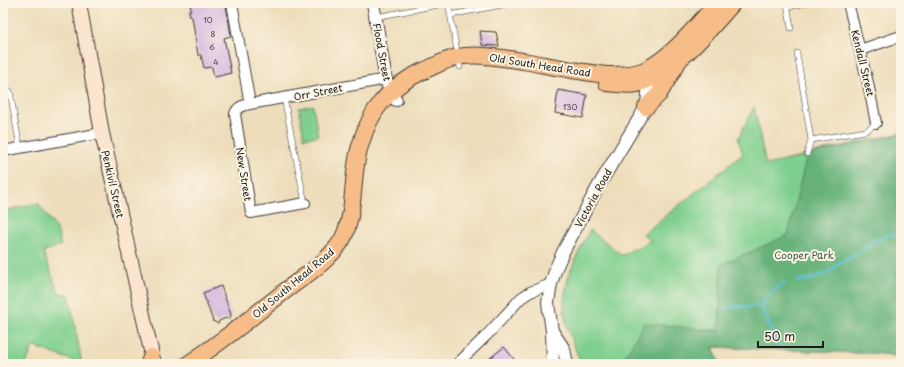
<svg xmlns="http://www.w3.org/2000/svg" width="904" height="367" font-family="'Playpen Sans',sans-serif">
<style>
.green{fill:#7ecf8f;stroke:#4d7656}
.forest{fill:#66b27a;stroke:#41674b}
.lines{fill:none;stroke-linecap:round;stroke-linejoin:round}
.stream{stroke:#58c0d5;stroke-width:2.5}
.building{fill:#d1b0df}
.service-casing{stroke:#3c3934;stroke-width:6}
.minor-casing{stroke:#3c3934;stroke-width:12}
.tertiary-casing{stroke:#3c3934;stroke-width:14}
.secondary-casing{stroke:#3c3934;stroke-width:16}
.primary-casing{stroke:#3c3934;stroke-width:18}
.service{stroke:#fff;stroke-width:5}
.minor{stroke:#fff;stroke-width:10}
.tertiary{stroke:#fff;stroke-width:12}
.secondary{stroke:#fce5cf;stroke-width:14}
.primary{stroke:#f7bd88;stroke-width:16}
.labels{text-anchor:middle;stroke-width:4;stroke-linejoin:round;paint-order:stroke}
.number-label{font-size:8px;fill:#49414d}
.street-label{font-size:10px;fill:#1c1c1c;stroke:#fcf5e5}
.park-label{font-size:10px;fill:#3e5b44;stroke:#fcf5e5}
</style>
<rect width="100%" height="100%" fill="#fcf5e5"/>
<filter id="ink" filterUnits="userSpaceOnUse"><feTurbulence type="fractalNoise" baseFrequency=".025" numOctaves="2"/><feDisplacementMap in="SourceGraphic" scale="8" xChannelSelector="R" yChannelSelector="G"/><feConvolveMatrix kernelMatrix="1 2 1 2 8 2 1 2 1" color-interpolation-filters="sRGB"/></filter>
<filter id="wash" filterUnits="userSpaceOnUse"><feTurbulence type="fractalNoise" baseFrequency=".012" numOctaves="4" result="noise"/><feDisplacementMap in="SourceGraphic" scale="16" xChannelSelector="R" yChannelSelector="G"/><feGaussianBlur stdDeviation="0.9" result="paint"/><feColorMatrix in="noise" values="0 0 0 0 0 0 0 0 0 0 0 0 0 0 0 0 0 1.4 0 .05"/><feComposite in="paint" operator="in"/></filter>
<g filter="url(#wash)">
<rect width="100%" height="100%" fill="#edb"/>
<!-- green -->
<path class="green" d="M313 105 318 136 304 138 299 108Z
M754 107 766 165 797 158 828 149 901 133V358L886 354 713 347 720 364H581C575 347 566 329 564 311 562 283 577 254 590 230L622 255 651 240 643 234 743 154 738 139Z
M38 203 57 230 61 245 43 252 59 293 69 294 82 364 33 346 26 364H3V211Z"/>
<!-- forest -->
<path class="forest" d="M901 134V358L886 354 713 347 720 364H621L644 323 719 331 721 265 788 235 807 155Z"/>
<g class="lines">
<!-- stream -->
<path class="stream" d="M796 281 807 280 827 273 841 262 852 257 876 240 887 235 901 234
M761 305 778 346
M725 308 740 306 747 307 761 305 771 293 785 282"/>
</g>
<g id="blocks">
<!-- building -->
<path class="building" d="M190 3H223V5H226L231 36 224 38 231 73 214 77 212 67 204 68 201 55H198L192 17H190L189 10H191Z
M480 31 496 32 499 46 482 45Z
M558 90 587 95 583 118 555 113Z
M221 286 231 315 229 320 226 318 219 321 218 324 213 321 203 293Z
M504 347 518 364H483Z"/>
</g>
</g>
<g filter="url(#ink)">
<use href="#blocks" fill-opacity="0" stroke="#3c3934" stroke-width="1"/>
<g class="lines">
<!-- service casing -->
<g class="service-casing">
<path id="service" d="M448 3 460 67
M787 3 791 28
M788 7 807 3
M450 15 512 3
M376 17 448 3
M797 53 811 140 807 154
M10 91 20 148
M284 98 305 203
M811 140 866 131 876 123"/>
</g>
<!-- minor casing -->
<g class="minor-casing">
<path id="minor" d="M232 3 250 104
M848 3 868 83 876 123
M860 50 901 36
M3 151 102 133
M305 203 251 213 235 114C237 107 243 105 250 104L376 81 386 78
M457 364 486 336 521 298 530 292 551 284"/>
</g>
<!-- tertiary casing -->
<g class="tertiary-casing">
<path id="tertiary" d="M373 3 386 80 390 91 396 100
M552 331 564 349 567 364
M553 364 552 331 549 310 548 302 551 284 556 268 563 252 599 185 646 107C649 95 649 85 647 72"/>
</g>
<!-- secondary casing -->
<g class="secondary-casing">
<path id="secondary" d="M79 3 102 133 154 364"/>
</g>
<!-- primary casing -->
<g class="primary-casing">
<path id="primary" d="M607 83C617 84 628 86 637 84 674 74 709 30 733 3
M646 107 659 94 678 62
M149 364 151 357
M188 364C222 342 253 316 285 291 303 277 332 259 343 238 356 213 351 174 360 146 370 111 387 88 421 72 433 67 444 60 457 57 479 53 502 58 523 61 551 66 579 72 607 75 620 75 635 75 647 69 675 54 696 26 717 3"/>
</g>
<!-- service -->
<use href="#service" class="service"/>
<!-- minor -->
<use href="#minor" class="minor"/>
<!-- tertiary -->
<use href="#tertiary" class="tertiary"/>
<!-- secondary -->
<use href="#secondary" class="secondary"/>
<!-- primary -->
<use href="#primary" class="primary"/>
</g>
</g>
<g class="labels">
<!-- number labels -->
<g class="number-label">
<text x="208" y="23">10</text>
<text x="213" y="37">8</text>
<text x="212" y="50">6</text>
<text x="216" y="65">4</text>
<text x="570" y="110">130</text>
</g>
<!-- street labels -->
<g class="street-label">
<text transform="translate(382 52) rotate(79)" y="4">Flood Street</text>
<text transform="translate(863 63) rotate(76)" y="4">Kendall Street</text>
<text transform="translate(540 65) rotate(9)" y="4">Old South Head Road</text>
<text transform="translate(318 92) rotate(-11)" y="4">Orr Street</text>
<text transform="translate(244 174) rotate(81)" y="4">New Street</text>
<text transform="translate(113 184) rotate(77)" y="4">Penkivil Street</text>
<text transform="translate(593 198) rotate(-61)" y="4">Victoria Road</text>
<text transform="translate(293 283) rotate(-40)" y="4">Old South Head Road</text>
</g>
<!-- park labels -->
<g class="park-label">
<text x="804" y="259">Cooper Park</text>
</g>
</g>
<!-- margin -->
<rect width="904" height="367" fill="none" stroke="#fcf5e5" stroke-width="16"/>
<!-- scale -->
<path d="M758 341v6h65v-6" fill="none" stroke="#1c1c1c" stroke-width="2"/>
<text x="764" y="341" font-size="12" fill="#1c1c1c" stroke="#fcf5e5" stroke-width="3" paint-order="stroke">50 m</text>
</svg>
